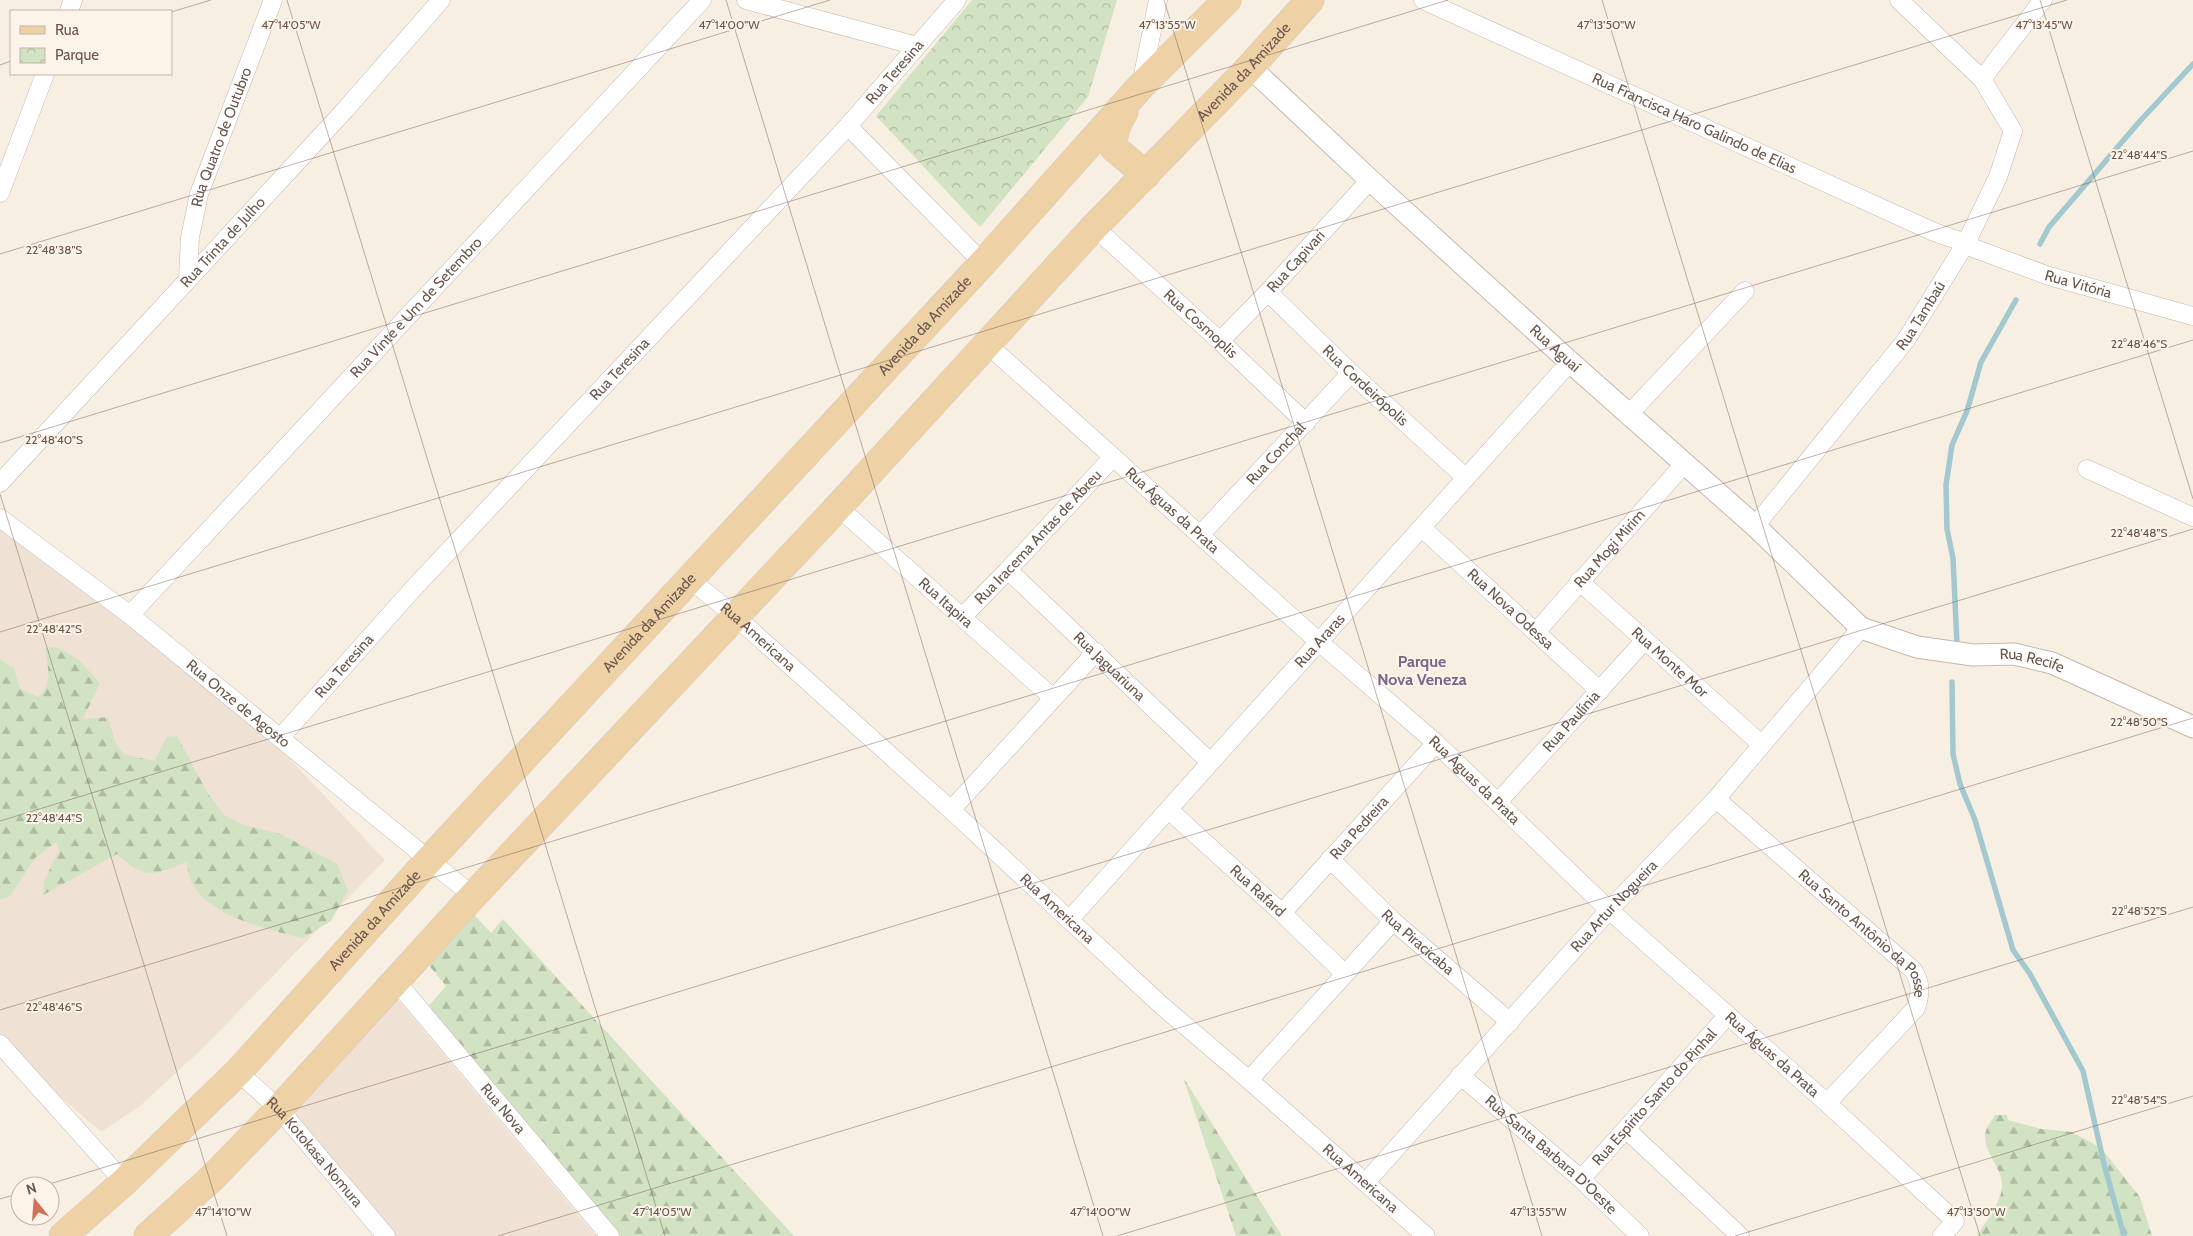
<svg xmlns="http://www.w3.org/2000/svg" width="2193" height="1236" font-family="Cabin,sans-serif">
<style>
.residential{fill:#efe1d3}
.forest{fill:url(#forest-firs)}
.park{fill:url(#park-crowns)}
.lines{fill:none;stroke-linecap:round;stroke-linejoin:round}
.stream{stroke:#a2c9cf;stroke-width:5.5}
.minor-casing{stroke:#c7b7ac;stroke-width:19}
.tertiary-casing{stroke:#c7b7ac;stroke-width:23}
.primary-casing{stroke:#d3cdca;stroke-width:29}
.minor{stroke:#fff;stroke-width:18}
.tertiary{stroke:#fff;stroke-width:21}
.primary{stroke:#eed1a4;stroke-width:28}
.ticks{fill:none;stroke:#6d574d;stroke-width:1;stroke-opacity:0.45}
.labels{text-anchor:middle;stroke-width:4;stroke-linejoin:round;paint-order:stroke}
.street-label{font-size:15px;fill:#6d574d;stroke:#fcf4e8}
.neighbourhood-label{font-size:16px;font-weight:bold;fill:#7b6589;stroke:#fcf4e8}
.ticks-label{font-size:12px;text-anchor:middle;fill:#6d574d;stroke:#fcf4e8;stroke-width:4;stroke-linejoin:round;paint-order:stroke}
</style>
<defs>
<pattern id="forest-firs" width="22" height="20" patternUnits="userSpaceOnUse" patternTransform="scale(1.25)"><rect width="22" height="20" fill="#d2e3c4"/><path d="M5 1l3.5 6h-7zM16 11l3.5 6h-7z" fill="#afbba1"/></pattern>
<pattern id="park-crowns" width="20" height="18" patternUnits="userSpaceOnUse" patternTransform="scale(1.25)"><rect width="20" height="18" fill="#d2e3c4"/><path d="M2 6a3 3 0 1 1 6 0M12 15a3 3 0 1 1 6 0" fill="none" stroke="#afbba1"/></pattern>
</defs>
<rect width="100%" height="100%" fill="#f8efe3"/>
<!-- residential -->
<path class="residential" d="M0 519 252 719 385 860 203 1048 140 1106 101 1132 0 1044Z
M394 995 596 1236H394L289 1113Z"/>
<!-- forest -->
<path class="forest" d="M56 647 78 659 100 683 83 719 108 717 115 742 124 754 154 761 167 737 177 736 207 792 224 815 243 825 281 834 337 864 348 890 331 921 303 938C270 930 211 917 193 885 189 878 188 869 186 862 151 876 147 880 117 854L43 895 44 881 59 850 56 842 35 858 10 896 0 900V660L14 668 20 689 38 697C53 684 48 666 45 648Z
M469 909 491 933 503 919 794 1236H618L428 1007 446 986 421 956Z
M1183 1077 1282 1236H1236Z
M1995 1115H2007L2008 1120 2041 1129 2072 1132 2101 1148 2140 1197 2152 1236H1977C1986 1221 2000 1205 2002 1187 2004 1167 1978 1149 1987 1128 1989 1124 1993 1119 1995 1115Z"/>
<!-- park -->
<path class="park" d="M972 0H1117L1088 97 980 227 876 116Z"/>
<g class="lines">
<!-- stream -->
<path class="stream" d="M2040 244 2049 227 2140 121 2193 64
M1957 644 1953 558 1947 529 1946 485 1952 445 1967 411 1981 362 2016 300
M1952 682 1953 754 1960 784 1975 820 2013 950 2030 974 2083 1071 2104 1164 2124 1236"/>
<!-- minor casing -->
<g class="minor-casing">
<g id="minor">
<path d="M746 0 917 46"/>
<path id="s1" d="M1423 0 1934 232 1966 243 1973 248 2049 276 2193 316"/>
<path d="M69 11 73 0"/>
<path d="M1982 79 2043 0"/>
<path d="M1141 85 1158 0"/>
<path d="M848 126 983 263"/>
<path d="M0 193 45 74"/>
<path id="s2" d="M1094 227 1220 341 1306 423"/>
<path id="s3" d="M188 278 190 237 199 194 273 0"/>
<path id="s4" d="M1268 292 1351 373 1465 477"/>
<path id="s5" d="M1220 341 1268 292 1370 180"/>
<path id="s6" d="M987 344 1318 641 1436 743 1609 910 1827 1103 1955 1221 1942 1236"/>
<path d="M1629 414 1745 291"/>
<path d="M2087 469 2193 517"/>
<path id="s7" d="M0 483 345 110 441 0"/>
<path id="s8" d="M838 507 1053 698"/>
<path id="s9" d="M0 518 130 615 473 896"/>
<path id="s10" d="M1755 526 1906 340 1966 243 1998 177 2013 131 1982 79 1899 0"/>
<path id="s11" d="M1422 528 1600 691"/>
<path id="s12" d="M1201 534 1351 373"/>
<path id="s13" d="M1008 570 1210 762"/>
<path id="s14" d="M691 580 735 616 951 810 1161 1005 1249 1080 1426 1236"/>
<path id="s15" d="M1579 581 1761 744"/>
<path id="s16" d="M130 615 702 0"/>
<path id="s17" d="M963 616 1008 570 1113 457"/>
<path id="s18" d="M1536 632 1684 464"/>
<path id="s19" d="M281 737 412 590 848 126 957 0"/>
<path id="s20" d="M1716 799 1913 970C1921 983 1921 993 1916 1008L1827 1103"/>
<path id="s21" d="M1498 802 1645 640"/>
<path d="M951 810 1096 652"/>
<path id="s22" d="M1169 810 1282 913 1344 973"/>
<path id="s23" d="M1330 859 1393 921 1510 1022"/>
<path id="s24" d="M1282 913 1436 743"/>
<path id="s25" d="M1070 919 1570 362"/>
<path id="s26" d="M395 980 610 1236"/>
<path d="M0 1044 124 1182"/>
<path id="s27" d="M238 1072 279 1109 386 1236"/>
<path id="s28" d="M1460 1075 1581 1179 1640 1236"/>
<path d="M1249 1080 1393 921"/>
<path d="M1627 1130 1740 1236"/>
<path id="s29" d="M1581 1179 1728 1015"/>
<path id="s30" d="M1366 1182 1609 910 1716 799 1861 628"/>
</g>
</g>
<!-- tertiary casing -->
<g class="tertiary-casing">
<g id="tertiary">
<path id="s31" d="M1250 67 1370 180 1570 362 1755 526 1861 628 1917 647 1973 655 2014 654 2052 663 2193 727"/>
</g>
</g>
<!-- primary casing -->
<g class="primary-casing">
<g id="primary">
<path d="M1124 112C1117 124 1112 134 1114 148L1146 175"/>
<path id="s32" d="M63 1236 124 1182 238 1072 429 860 983 263 1141 86 1227 0"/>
<path id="s33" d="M148 1236 213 1177 279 1109 473 896 838 507 1094 227 1250 67 1310 0"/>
</g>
</g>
<!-- minor -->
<use href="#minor" class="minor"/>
<!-- tertiary -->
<use href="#tertiary" class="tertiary"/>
<!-- primary -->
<use href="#primary" class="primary"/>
</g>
<!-- ticks -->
<path class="ticks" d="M287 0 665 1236M726 0 1103 1236M1164 0 1542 1236M1602 0 1980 1236M2040 0 2193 499M171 12 211 0M0 65 11 61M0 254 830 0M0 443 1448 0M0 494 227 1236M0 632 2067 0M0 821 2193 151M0 1010 2193 340M43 1186 2193 529M0 1199 20 1193M498 1236 2193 718M1117 1236 2193 907M1735 1236 2193 1096"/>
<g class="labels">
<!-- street labels -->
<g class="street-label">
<text dy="5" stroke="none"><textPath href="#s19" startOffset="905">Rua Teresina</textPath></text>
<text dy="5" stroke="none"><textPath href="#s33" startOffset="1599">Avenida da Amizade</textPath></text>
<text dy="5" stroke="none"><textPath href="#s1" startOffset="298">Rua Francisca Haro Galindo de Elias</textPath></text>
<text dy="5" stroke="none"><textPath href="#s3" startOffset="146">Rua Quatro de Outubro</textPath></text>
<text dy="5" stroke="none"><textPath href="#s7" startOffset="328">Rua Trinta de Julho</textPath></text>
<text dy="5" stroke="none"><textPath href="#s5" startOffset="110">Rua Capivari</textPath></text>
<text dy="5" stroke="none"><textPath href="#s1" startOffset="715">Rua Vitória</textPath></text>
<text dy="5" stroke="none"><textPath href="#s16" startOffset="420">Rua Vinte e Um de Setembro</textPath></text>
<text dy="5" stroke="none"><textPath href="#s10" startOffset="268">Rua Tambaú</textPath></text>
<text dy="5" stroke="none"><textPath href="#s2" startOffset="144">Rua Cosmoplis</textPath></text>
<text dy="5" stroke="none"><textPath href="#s32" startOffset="1254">Avenida da Amizade</textPath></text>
<text dy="5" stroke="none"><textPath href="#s31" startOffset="415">Rua Aguaí</textPath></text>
<text dy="5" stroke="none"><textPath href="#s19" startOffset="500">Rua Teresina</textPath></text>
<text dy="5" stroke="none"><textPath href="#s4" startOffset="135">Rua Cordeirópolis</textPath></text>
<text dy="5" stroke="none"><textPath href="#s12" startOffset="110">Rua Conchal</textPath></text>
<text dy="5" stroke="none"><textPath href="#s6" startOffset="249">Rua Águas da Prata</textPath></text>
<text dy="5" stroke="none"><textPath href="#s17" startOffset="109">Rua Iracema Antas de Abreu</textPath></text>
<text dy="5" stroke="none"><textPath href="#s18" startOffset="111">Rua Mogi Mirim</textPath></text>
<text dy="5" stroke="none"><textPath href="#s8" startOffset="144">Rua Itapira</textPath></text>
<text dy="5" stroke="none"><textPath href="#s11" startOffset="120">Rua Nova Odessa</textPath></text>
<text dy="5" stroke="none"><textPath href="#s32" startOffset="849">Avenida da Amizade</textPath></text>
<text dy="5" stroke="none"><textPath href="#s14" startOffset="88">Rua Americana</textPath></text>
<text dy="5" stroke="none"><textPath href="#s25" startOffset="374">Rua Araras</textPath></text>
<text dy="5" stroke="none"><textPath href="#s15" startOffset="122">Rua Monte Mor</textPath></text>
<text dy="5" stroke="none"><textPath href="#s31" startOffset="1005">Rua Recife</textPath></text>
<text dy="5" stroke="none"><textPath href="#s19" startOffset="95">Rua Teresina</textPath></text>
<text dy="5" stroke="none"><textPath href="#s13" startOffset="140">Rua Jaguariuna</textPath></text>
<text dy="5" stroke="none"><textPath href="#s9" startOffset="302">Rua Onze de Agosto</textPath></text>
<text dy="5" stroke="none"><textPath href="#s21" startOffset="109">Rua Paulínia</textPath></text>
<text dy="5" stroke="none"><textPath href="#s6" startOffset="654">Rua Águas da Prata</textPath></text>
<text dy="5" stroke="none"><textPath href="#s24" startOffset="115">Rua Pedreira</textPath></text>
<text dy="5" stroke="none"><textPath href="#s22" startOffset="120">Rua Rafard</textPath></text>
<text dy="5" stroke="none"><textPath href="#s30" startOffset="371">Rua Artur Nogueira</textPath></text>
<text dy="5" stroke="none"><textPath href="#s14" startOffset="492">Rua Americana</textPath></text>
<text dy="5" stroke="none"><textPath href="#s32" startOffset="444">Avenida da Amizade</textPath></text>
<text dy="5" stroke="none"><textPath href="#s20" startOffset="201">Rua Santo Antônio da Posse</textPath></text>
<text dy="5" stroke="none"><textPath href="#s23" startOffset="121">Rua Piracicaba</textPath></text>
<text dy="5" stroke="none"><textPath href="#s6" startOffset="1059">Rua Águas da Prata</textPath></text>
<text dy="5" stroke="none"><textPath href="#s29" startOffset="110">Rua Espírito Santo do Pinhal</textPath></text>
<text dy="5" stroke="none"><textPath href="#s26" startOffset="168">Rua Nova</textPath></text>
<text dy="5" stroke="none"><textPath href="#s27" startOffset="111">Rua Kotokasa Nomura</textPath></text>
<text dy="5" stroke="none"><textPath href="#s28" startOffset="121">Rua Santa Barbara D'Oeste</textPath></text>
<text dy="5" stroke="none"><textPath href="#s14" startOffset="898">Rua Americana</textPath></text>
</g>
<!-- neighbourhood labels -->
<g class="neighbourhood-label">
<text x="1422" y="667">Parque<tspan x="1422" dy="18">Nova Veneza</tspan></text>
</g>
</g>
<g class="ticks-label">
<text x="291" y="29">47°14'05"W</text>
<text x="729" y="29">47°14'00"W</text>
<text x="1167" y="29">47°13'55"W</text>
<text x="1606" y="29">47°13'50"W</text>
<text x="2044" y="29">47°13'45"W</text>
<text x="2139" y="159">22°48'44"S</text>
<text x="54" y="254">22°48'38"S</text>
<text x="2139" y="348">22°48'46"S</text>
<text x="54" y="444">22°48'40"S</text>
<text x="2139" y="537">22°48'48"S</text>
<text x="54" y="633">22°48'42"S</text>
<text x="2139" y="726">22°48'50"S</text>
<text x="54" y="822">22°48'44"S</text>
<text x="2139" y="915">22°48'52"S</text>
<text x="54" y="1011">22°48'46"S</text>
<text x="2139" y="1104">22°48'54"S</text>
<text x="223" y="1216">47°14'10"W</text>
<text x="662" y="1216">47°14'05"W</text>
<text x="1100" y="1216">47°14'00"W</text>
<text x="1538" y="1216">47°13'55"W</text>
<text x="1976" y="1216">47°13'50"W</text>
</g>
<!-- legend -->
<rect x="10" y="10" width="162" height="65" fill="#fcf4e8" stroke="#c3b5aa"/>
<rect x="20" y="26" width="25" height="8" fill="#eed1a4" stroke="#c3b5aa"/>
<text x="55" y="35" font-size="15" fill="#6d574d">Rua</text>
<rect x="20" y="48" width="25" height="15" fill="url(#park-crowns)" stroke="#c3b5aa"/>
<text x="55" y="60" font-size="15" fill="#6d574d">Parque</text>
<!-- north arrow -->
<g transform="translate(35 1201) rotate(343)"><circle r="24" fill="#fcf4e8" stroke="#c3b5aa"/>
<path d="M0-4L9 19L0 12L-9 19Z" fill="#d27059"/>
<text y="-8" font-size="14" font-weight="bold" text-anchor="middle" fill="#6d574d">N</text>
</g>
</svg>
